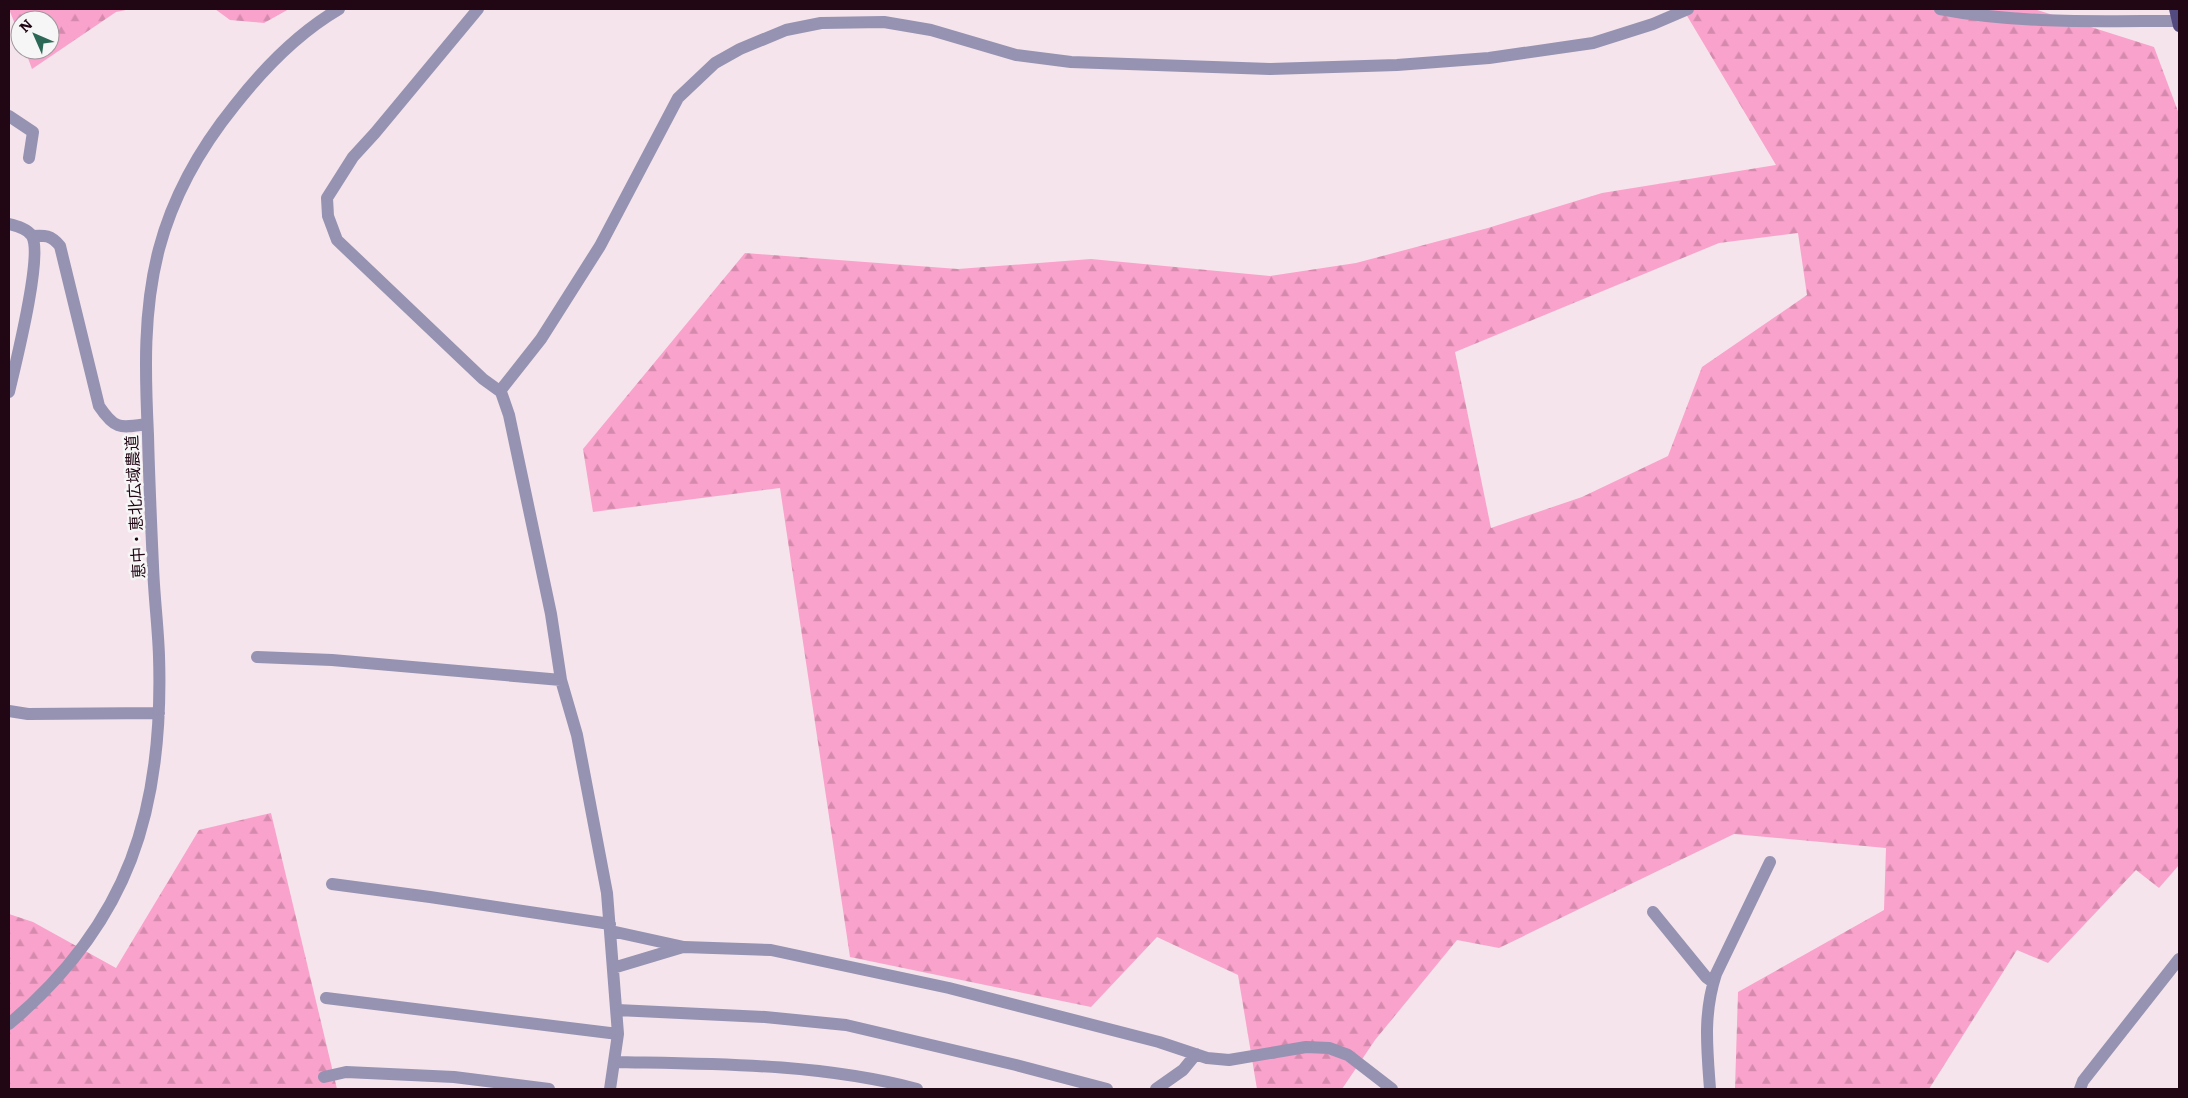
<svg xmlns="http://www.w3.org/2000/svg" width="2188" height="1098" font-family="Literata,'Noto Sans JP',serif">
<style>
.forest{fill:url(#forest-firs);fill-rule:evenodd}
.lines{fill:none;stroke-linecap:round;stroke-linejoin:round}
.minor{stroke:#9692b2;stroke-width:12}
.major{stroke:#534b80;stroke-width:12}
.labels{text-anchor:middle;stroke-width:5;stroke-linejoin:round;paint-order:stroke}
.street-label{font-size:16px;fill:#210614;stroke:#f6f6f6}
</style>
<defs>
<pattern id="forest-firs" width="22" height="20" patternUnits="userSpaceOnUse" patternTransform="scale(1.25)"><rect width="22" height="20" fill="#f9a2cb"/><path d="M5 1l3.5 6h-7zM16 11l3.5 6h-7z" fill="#d58aad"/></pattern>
</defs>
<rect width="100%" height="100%" fill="#f5e4eb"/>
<!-- forest -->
<path class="forest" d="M9 9H131L116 12 32 69 25 50H50V20H20V37Z
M215 9H289L264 23 230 20Z
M1683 9H2034L2154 47 2179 114V865L2159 888 2136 870 2048 963 2017 950 1929 1089H1735L1738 992 1884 910 1886 848 1734 834 1499 948 1457 940 1375 1040 1342 1089H1257L1238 975 1157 937 1091 1007 850 957 780 488 593 512 583 449 745 253 958 269 1091 259 1270 276 1356 263 1488 228 1602 193 1776 165ZM1798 233 1807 295 1702 367 1668 456 1582 497 1491 528 1455 352 1719 243Z
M271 813 337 1089H9V914L33 922 116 968 199 830Z"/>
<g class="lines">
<!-- minor -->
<path class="minor" d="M478 9 375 133 353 157 327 198 328 216 337 240 483 379 501 392 509 415 551 614 561 680 577 735 607 893 618 1034 610 1089
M1940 9C2018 24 2098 21 2177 21
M9 116 33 132 29 158
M9 224C17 226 28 229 32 236 43 256 15 366 9 392
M32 236C45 235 51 235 60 246L99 406C115 430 120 428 147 424
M500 391 541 339 600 246 678 98 715 63 740 49 786 30 821 23 884 22 931 30 1016 55 1071 62 1270 69 1397 65 1489 58 1593 43 1653 24 1688 9
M257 657 332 660 561 680
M9 711 28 714 159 713
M332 884 430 897 610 924
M1653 912 1706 977 1713 982
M611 931 684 947 771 950 949 988 1159 1042 1207 1058 1229 1060 1306 1047 1329 1048 1348 1055 1392 1089
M613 968 683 947
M326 998 618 1034
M617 1010 765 1017 846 1025 1016 1065 1107 1089
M9 1024C129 923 164 810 159 656 158 626 154 596 153 566 151 522 149 479 148 435 145 373 143 310 159 249 173 196 201 147 235 105 264 68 298 33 339 9
M614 1062C715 1064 818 1063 917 1089
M324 1077 346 1072 454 1077 549 1089
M1156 1089 1183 1070 1196 1054
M1710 1089C1707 1048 1703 1014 1716 974L1770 862
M2080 1089 2083 1081 2179 959"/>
<!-- major -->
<path class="major" d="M2175 9 2179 26"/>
</g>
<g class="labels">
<!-- street labels -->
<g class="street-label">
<text transform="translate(135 507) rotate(-93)" y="6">恵中・恵北広域農道</text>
</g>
</g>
<!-- border -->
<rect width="2188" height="1098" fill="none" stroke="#210614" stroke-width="20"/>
<!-- north arrow -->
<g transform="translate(35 35) rotate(315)"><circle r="24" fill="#f6f6f6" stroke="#a1969c"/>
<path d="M0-4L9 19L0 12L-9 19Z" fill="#2b6956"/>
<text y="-8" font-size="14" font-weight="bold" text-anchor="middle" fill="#210614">N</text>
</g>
</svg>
